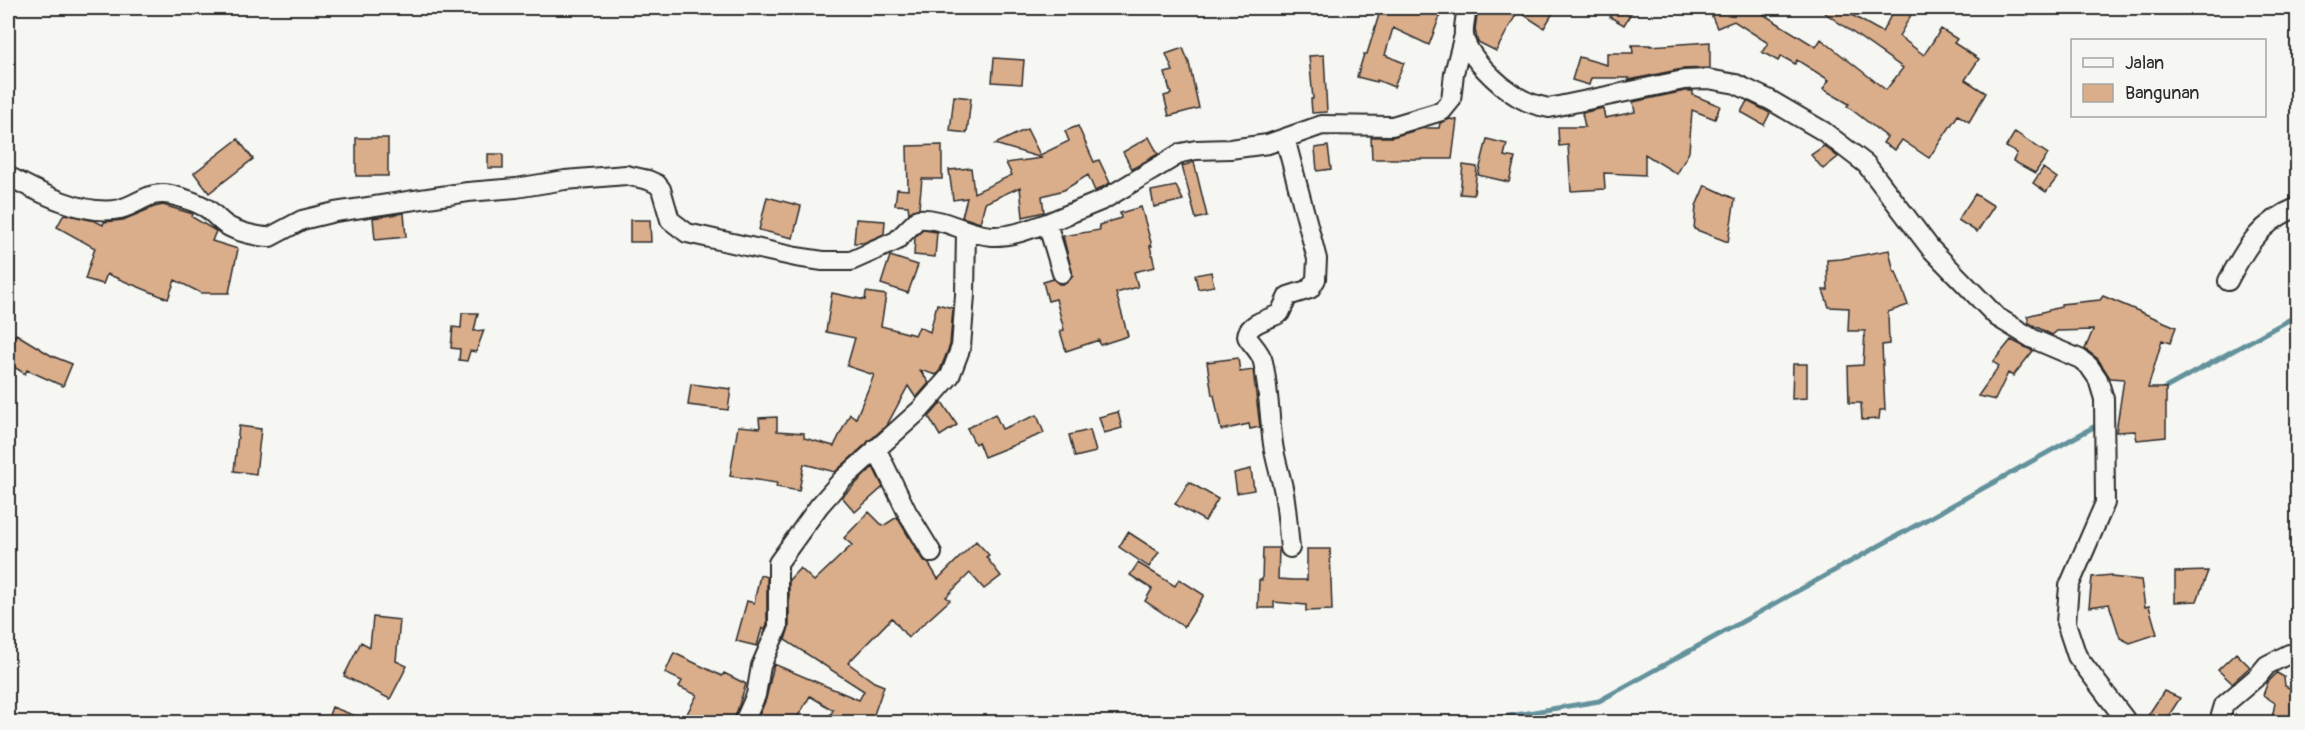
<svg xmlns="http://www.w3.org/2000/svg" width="2305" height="730" font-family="Pangolin,sans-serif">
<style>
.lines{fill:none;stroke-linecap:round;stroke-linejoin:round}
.stream{stroke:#63929c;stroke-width:5}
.building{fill:#daad8b;stroke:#2b2b2b;stroke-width:1.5}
.minor-casing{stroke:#2b2b2b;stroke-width:22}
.minor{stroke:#f6f6f2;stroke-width:18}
</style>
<rect width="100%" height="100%" fill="#f6f6f2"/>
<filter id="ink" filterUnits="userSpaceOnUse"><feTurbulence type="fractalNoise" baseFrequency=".0167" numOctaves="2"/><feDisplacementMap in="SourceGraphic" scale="12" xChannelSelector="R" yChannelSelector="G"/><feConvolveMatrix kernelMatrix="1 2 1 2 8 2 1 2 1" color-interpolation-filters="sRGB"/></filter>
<g filter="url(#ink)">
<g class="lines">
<!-- stream -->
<path class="stream" d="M2160 391 2298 315
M1473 722 1599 701 2099 424"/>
</g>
<!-- building -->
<path class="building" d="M1381 8H1443L1429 45 1393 28 1385 55 1404 63 1394 87 1377 80V82L1357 77 1364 54H1367Z
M1478 8H1556L1544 28 1518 11 1496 51 1478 42 1477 39 1475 29Z
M1616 8H1634L1624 25 1610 17Z
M1711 8H1767L1758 11 1816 47 1821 39 1886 90 1903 68 1818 8H1839L1882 32 1895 8H1915L1899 36 1924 55 1941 29 1957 39 1954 43 1979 59 1965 80 1986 93 1969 122 1958 115 1929 158 1902 140 1895 150 1883 143 1887 137 1847 106 1849 104 1823 89 1829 80 1797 60 1795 64 1781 56 1778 61 1762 52 1768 43 1734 21 1717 28 1710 12 1715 10Z
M1710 42V68L1682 69 1629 80V78H1591L1589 85 1572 80 1579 57 1607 65V53H1633L1632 45H1650V46Z
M1183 48 1189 63 1199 108 1169 116 1164 96 1171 94 1165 73 1173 71 1166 54Z
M1324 55 1327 112 1312 113 1311 99H1313L1309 56Z
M994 58 1024 60 1022 84 992 82Z
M1685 91H1693V95L1720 106 1715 119 1692 110 1689 152 1677 174 1645 154V175L1604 173 1605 189 1571 191 1568 145 1559 146 1558 127H1585L1582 113 1603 108 1605 118 1635 112 1633 102Z
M954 96 971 98 967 133 950 131Z
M1747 101 1770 113 1764 125 1741 112Z
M1450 119 1457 120 1452 159H1372L1371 137H1392L1424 128H1439L1440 123Z
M1078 126 1094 162 1099 160 1110 183 1095 191 1088 175 1064 190 1042 196 1044 212 1023 217 1020 187 985 203 980 223 962 217 967 198 953 200 949 170 971 168 974 193 1012 175 1006 163 1042 158 995 144 1027 129 1040 155 1069 141 1065 131Z
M2015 132 2048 154 2035 173 2013 161 2017 153 2006 147Z
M1149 137 1158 154 1132 169 1123 152Z
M356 138H388V176H356Z
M238 139 253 159 209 193 194 173Z
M1487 139 1507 144 1504 156 1515 158 1509 182 1478 175Z
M942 145V179H922L919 208 909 213 908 206 895 205 897 189 908 190 907 146Z
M1328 146 1331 169 1317 171 1315 148Z
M1824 146 1838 157 1823 169 1811 155Z
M488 154H503V168H488Z
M1194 162 1207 216 1196 219 1182 166Z
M1463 165 1477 167 1474 195 1460 194Z
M2043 168 2057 178 2046 192 2033 183Z
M1705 185 1735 199 1728 242 1694 229 1696 206Z
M1176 186 1183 200 1154 207 1151 191Z
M1975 194 1994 206 1977 232 1958 220Z
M767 197 801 206 793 238 759 230Z
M163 205 193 214 192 217 216 231 212 241 238 249 229 293H201L175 280 168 299 107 274 103 284 85 279 95 248 57 227 64 214 95 221 103 225 104 222 123 220 154 207Z
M1141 207 1152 246H1150L1155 267 1134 272 1138 287 1116 293 1128 336 1100 345 1099 340 1066 351 1060 331 1064 330 1056 299 1048 301 1043 282 1053 279 1059 284H1065L1073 276 1063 236 1100 230 1099 225 1121 218 1120 213Z
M404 213 406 237 375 240 373 218Z
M856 219 885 221 884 234 863 243H854Z
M630 220H650L651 242H630Z
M923 230 937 232 935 257 914 255 915 237Z
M1889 250 1894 272H1896L1908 305 1888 312 1889 344 1882 345 1885 410H1880L1879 419 1862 420 1861 403H1849L1848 366 1863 365 1865 331H1848L1849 308 1829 307 1823 290H1828L1827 260 1841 259Z
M890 256 918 265 908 293 881 284Z
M1211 272 1214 286 1198 289 1195 275Z
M866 292 886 295 881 326 915 335 919 327 930 332 937 304 953 308 950 345 940 370 936 375 920 370 929 383 916 398 908 386 887 425 835 472 804 464 799 491 776 487 777 483 730 476 738 426 760 428 759 418 777 417V431L804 433V438L834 446 850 414 856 418 874 375 847 366 855 338 826 332 832 293 865 300Z
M2103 296 2176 327 2170 343 2162 340 2148 388H2166V437L2137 440 2135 431 2116 432 2124 379 2110 378 2098 359 2085 349 2093 330 2057 331 2052 335 2029 323 2027 316 2061 307V304L2100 300Z
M462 313H478L474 331 484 330 476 352 470 351 467 361 459 360 460 349 451 348 453 327 461 328Z
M16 334 52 356 72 364 63 386 27 370 25 374 8 363V349Z
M2011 340 2033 351 2013 376 2008 373 1995 400 1978 396 1999 366 1993 362Z
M1238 358 1240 372 1253 370 1260 427 1250 429 1249 424 1221 430 1214 395H1212L1207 362Z
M1793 364H1807V398L1792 399Z
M691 384 731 389 728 410 688 405Z
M942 402 957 425 940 436 929 417Z
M1118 412 1122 428 1104 433 1099 417Z
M995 414 1002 429 1037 415 1044 433 984 457 978 442 975 444 967 428Z
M239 426 261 429 256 474 234 471Z
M1090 430 1096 452 1075 457 1069 435Z
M873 467 883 487 855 512 842 497Z
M1251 469 1254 490 1237 493 1234 473Z
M1189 482 1218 499 1205 521 1175 504Z
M869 512 883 526 897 517 922 559 929 564 938 579 976 541 989 555 986 557 1001 576 984 589 970 573 946 597 950 600 908 638 892 618 848 663 874 682 884 686 871 723 851 717 847 723H826L833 710 810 696 794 723H756L766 699 774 664 859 700 864 691 785 640 789 627V580L800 568 814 581 852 545 844 538Z
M1128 532 1159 552 1149 567 1119 547Z
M1263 548H1279L1278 579 1293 580H1307V549H1330L1332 610 1306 611V605L1274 602V608H1258L1259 580H1262Z
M1138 563 1175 586 1179 579 1204 595 1184 627 1145 601 1152 589 1130 575Z
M2208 571 2197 601 2175 602V572Z
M760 575 767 577V625L765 630 762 628 757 646 736 641 747 601 754 603Z
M2111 575V577L2141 580 2145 607 2149 606 2157 634 2130 643 2120 638 2109 604 2089 607 2092 577Z
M373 617 400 620 396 661 407 666 390 699 344 676 361 642 370 647Z
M674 653 722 676 724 673 746 684 733 723H682L697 695 679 687 682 681 665 673Z
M2236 653 2250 667 2232 683 2218 670Z
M2277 673 2284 677 2285 686 2298 692V712L2295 723H2271L2275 703 2263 695 2268 682Z
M2164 691 2180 698 2164 723H2161L2147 717Z
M332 707 369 721V723H326Z"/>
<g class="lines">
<!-- minor casing -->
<g class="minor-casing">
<path id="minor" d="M1467 8C1466 16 1463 27 1464 35 1466 56 1501 87 1518 97 1528 103 1538 106 1549 108L1684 80 1708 79 1736 84 1770 100 1823 131 1866 164 1931 249 1997 317 2033 339 2080 359 2089 366 2098 379 2104 399 2105 503 2069 586 2066 623 2077 656 2127 722
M1285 138 1317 259 1316 279 1310 289 1288 296 1280 313C1272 319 1248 322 1247 336 1247 340 1261 351 1263 362 1269 389 1269 416 1273 444 1275 460 1281 476 1284 493 1287 511 1288 529 1290 548
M8 176C38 192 85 217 120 209 139 204 150 190 171 195 183 198 200 203 209 210 215 215 220 221 226 225 237 232 258 237 270 237L302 220 335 212 468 192 516 188 565 180 626 175 648 180 657 184 661 189 670 220 687 233 796 257 823 261H851L896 241 918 219C944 217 967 235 992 236 1011 237 1030 229 1047 223L1062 273
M1047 223 1103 200 1181 153 1196 150 1230 149 1268 144 1322 125 1392 126 1442 111 1451 100 1454 73 1464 35
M2228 281C2246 247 2260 222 2298 207
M876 448 907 512 932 553
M744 722 756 695 761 666 778 627V563L819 506 841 481 920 410 950 376 961 347 965 295 966 230
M2219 722 2224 705 2258 676 2267 665 2289 654 2298 655"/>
</g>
<!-- minor -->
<use href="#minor" class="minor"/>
</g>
</g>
<!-- margin -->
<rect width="2305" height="730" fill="none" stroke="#f6f6f2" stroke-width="30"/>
<rect x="15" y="15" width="2275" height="700" fill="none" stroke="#2b2b2b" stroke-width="2" filter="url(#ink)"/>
<!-- legend -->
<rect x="2071" y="39" width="195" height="78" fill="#f6f6f2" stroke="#a5a5a2" stroke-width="1.5"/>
<rect x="2083" y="58" width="30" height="9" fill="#f6f6f2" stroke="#a5a5a2" stroke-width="1.5"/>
<text x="2125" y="69" font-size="18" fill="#2b2b2b">Jalan</text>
<rect x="2083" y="84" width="30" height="18" fill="#daad8b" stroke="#a5a5a2" stroke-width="1.5"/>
<text x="2125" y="99" font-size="18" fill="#2b2b2b">Bangunan</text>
</svg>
